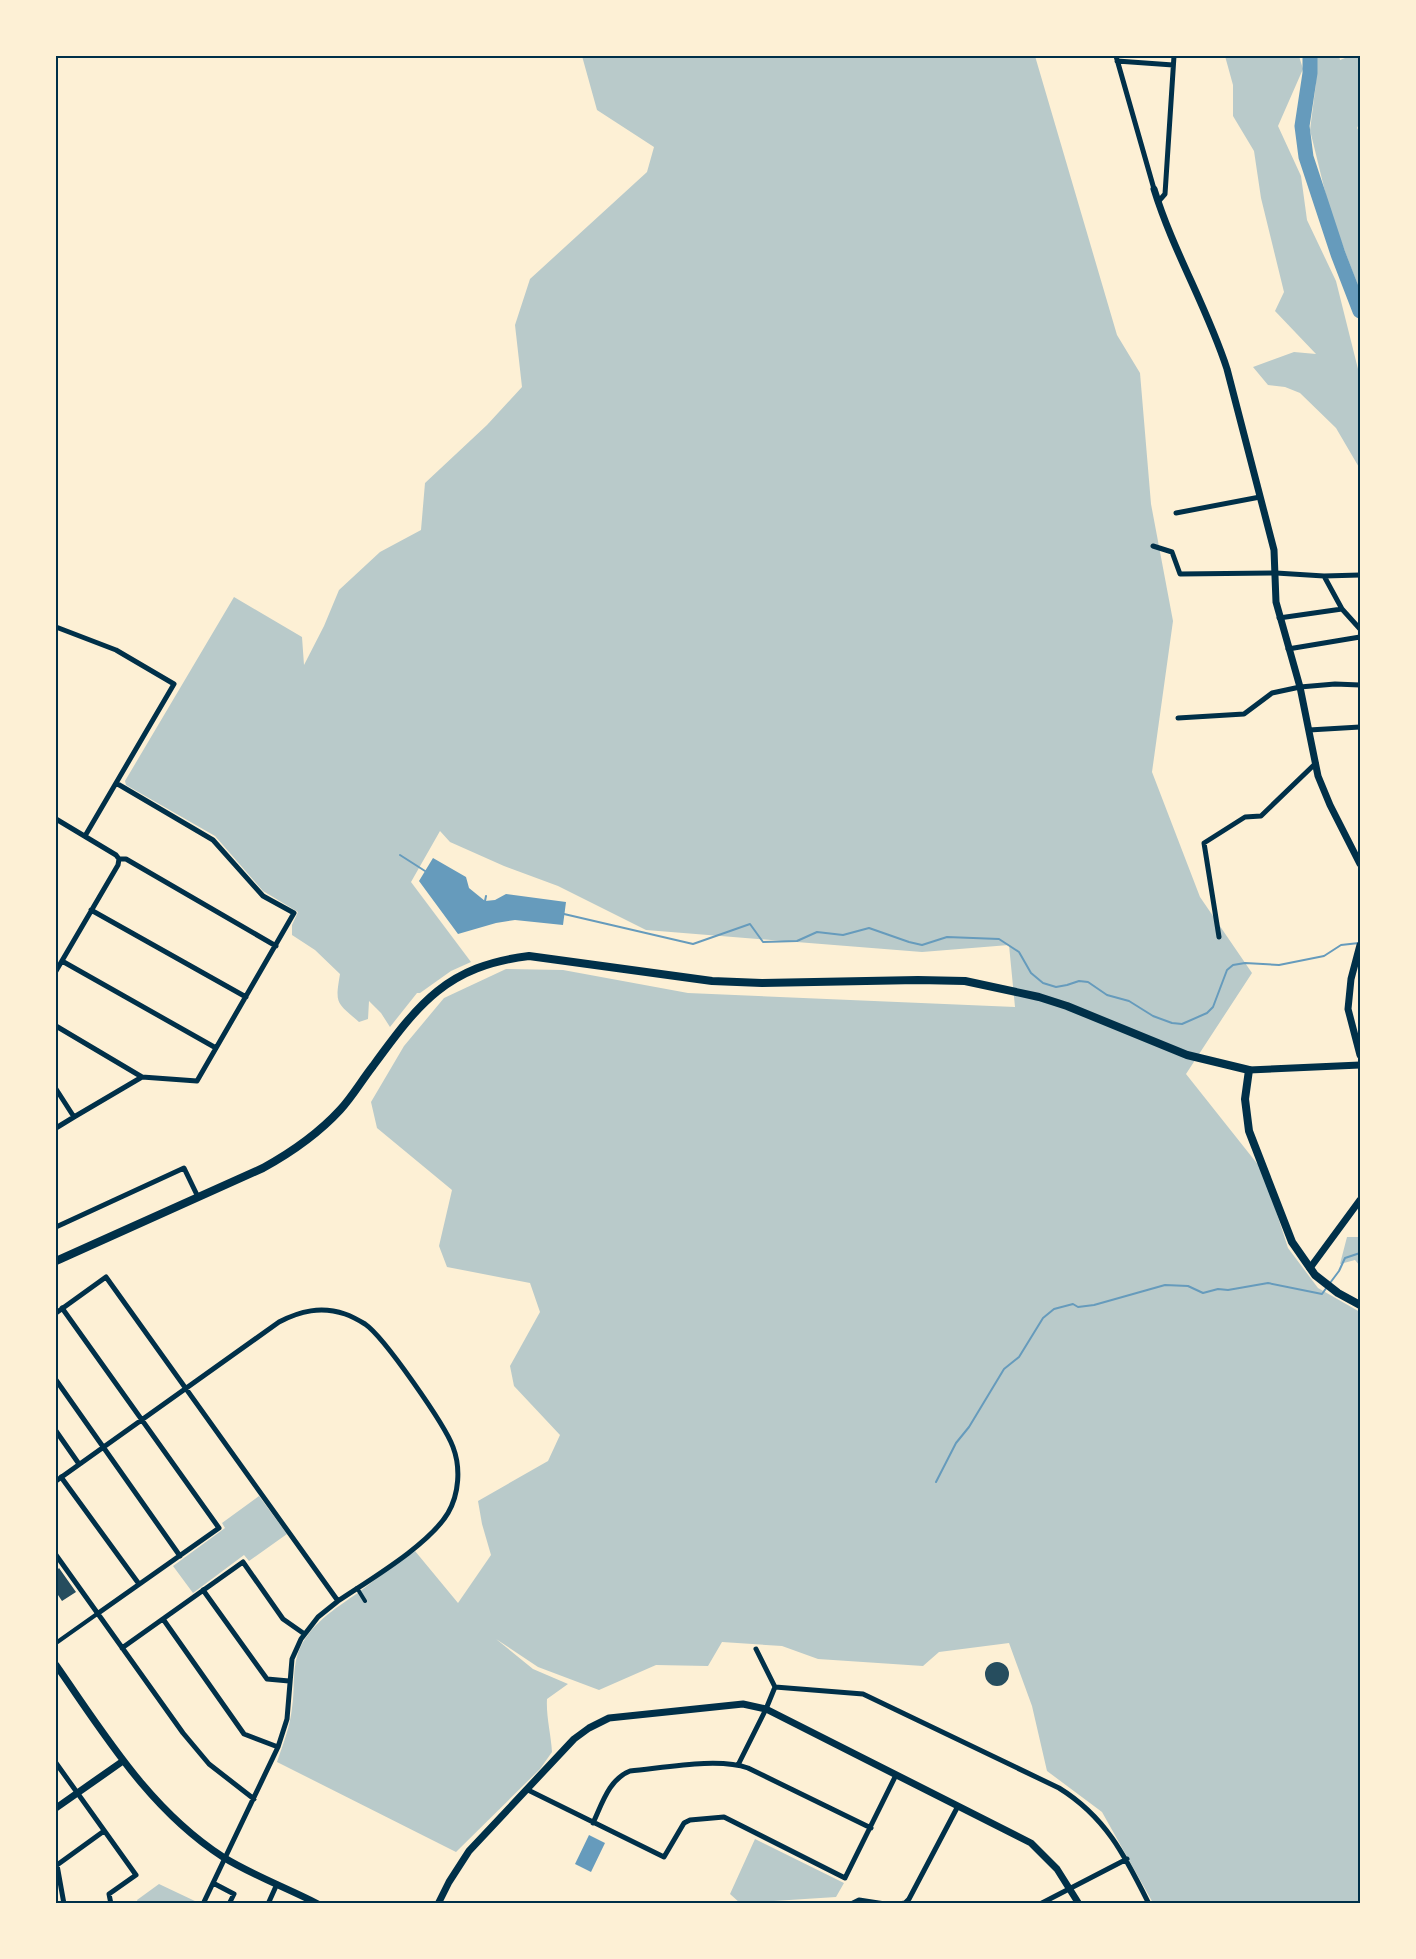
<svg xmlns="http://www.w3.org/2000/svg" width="1416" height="1959" font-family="'Asap Condensed',sans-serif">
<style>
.green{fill:#b9caca}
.water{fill:#669bbc}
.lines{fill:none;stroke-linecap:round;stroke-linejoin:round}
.stream{stroke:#669bbc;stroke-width:2}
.river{stroke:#669bbc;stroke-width:15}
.building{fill:#264d5e}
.pedestrian{stroke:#003049;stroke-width:4}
.minor{stroke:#003049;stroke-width:5}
.tertiary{stroke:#003049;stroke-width:7}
.primary{stroke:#003049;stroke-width:8}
.neatline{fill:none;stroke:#003049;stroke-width:2}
</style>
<rect width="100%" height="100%" fill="#fdf0d5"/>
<!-- green -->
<path class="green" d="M582 56H1035L1117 335 1140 373 1151 504 1173 621 1152 772 1200 897 1252 973 1186 1074 1263 1171 1288 1248 1318 1288 1360 1312V1903H1153L1102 1812 1047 1771 1032 1706 1009 1643 939 1652 923 1666 818 1659 782 1646 722 1642 708 1666 656 1665 599 1690 538 1667 496 1639 533 1669 568 1684 547 1699C546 1717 551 1734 552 1752L540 1769 456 1852 277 1762C283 1744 290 1727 292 1708 295 1690 292 1671 298 1653 309 1624 335 1609 359 1592 377 1578 396 1564 415 1551L458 1603 491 1555 482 1524 478 1501 548 1461 560 1435 514 1386 510 1366 540 1312 530 1283 447 1267 439 1246 452 1190 377 1128 371 1102 404 1046 444 998 506 969 563 970 688 993 1015 1007 1009 945 922 952 646 930 558 886 504 866 450 842 440 831 411 882 471 962 451 971 420 993H417L390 1027 381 1013 369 1001 368 1019 359 1022C336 1002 335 1004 340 974L315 950 292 935V925L298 912 263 891 215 836 126 785 125 781 234 597 302 637 304 665 324 626 339 590 380 552 421 530 425 483 487 425 522 387 515 325 530 279 647 172 654 147 597 110Z
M1225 56H1299L1303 69 1278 126 1301 176 1307 220 1336 281 1360 377V469L1336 428 1300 393 1285 387 1268 385 1253 367 1294 352 1316 354 1275 311 1284 292 1261 198 1254 151 1233 116V85Z
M1317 56H1339L1340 60 1350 56H1360V122L1357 128 1360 133V291L1330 212 1310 130 1316 83Z
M1347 1237H1360V1266L1355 1260 1340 1264Z
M259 1496 287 1534 249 1561 244 1555 193 1593 173 1566 225 1528 222 1523Z
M755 1839 844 1883 836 1897 740 1903 730 1894Z
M159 1884 197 1902V1903H138L137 1900Z"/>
<!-- water -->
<path class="water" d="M433 858 466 877 469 888 485 901 495 900 506 894 566 902 563 925 515 920 496 923 458 934 419 881Z
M589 1835 605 1843 591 1872 575 1864Z"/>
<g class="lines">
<!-- stream -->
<path class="stream" d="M400 855 425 871
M485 901 486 896
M564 914 693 944 750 924 763 942 797 941 817 932 843 935 869 928 909 942 922 945 947 937 999 939 1019 952 1031 973 1043 983 1056 987 1067 985 1079 981 1088 982 1107 995 1129 1001 1153 1016 1172 1023 1182 1024 1207 1013 1213 1007 1227 970 1233 965 1245 963 1279 965 1324 956 1341 945 1359 943
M1330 1283 1339 1271 1345 1258 1360 1253
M936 1482 956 1443 969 1427 1004 1369 1019 1357 1043 1318 1054 1309 1073 1304 1078 1307 1094 1305 1165 1285 1188 1286 1203 1293 1218 1289 1228 1290 1268 1283 1322 1294 1327 1287"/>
<!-- river -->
<path class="river" d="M1310 56V73L1302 126 1306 157 1338 254 1360 311"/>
</g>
<!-- building -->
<path class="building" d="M59 1568 76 1592 62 1601 56 1592V1571Z
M985 1674a12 12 0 1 1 24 0a12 12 0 1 1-24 0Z"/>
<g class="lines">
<!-- pedestrian -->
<path class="pedestrian" d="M357 1588 365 1601
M56 1643 97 1614"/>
<!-- minor -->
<path class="minor" d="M1116 56 1154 189
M1117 61 1173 65
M1158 202 1165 194 1174 56
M1176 513 1260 497
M1153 546 1172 552 1180 574 1276 573 1324 576 1342 609 1360 629
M1324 576 1360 575
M1279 618 1342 609
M56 627 116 650 174 684 85 836
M1288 649 1360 637
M1178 718 1244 714 1272 693 1300 687 1335 684 1360 685
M1309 730 1360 727
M116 783 213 840 263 896 294 913 197 1081 142 1077
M56 819 116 855 119 859H126L276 946
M91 910 246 997
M1219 937 1204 843 1245 817 1261 816 1316 763
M62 961 216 1048
M56 971 118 865 119 859
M56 1026 142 1077 74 1117
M56 1089 74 1117 56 1128
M56 1227 184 1168 198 1197
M62 1308 219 1528 97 1614
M56 1313 106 1277 338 1601 318 1617 301 1639 292 1659 287 1719 278 1747 203 1904
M56 1380 180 1556
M56 1431 79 1464
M61 1477 139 1584
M56 1481 279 1322C300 1311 321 1306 345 1314 351 1316 360 1321 365 1324 384 1337 445 1425 453 1447 461 1468 459 1494 448 1513 429 1545 369 1580 338 1601
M56 1555 183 1733 209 1764 254 1799
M203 1590 267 1679 289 1681
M163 1619 244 1734 278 1747
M122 1648 243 1562 283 1619 303 1633
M775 1687 863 1694 1059 1788C1106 1817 1125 1856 1149 1904
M56 1763 136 1875 109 1894 111 1904
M738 1765 766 1709 775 1687 756 1649
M528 1790 664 1857 684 1823 690 1820 724 1817 845 1878 896 1775
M593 1823C602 1804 609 1779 630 1771 663 1768 718 1757 748 1768L871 1828
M213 1883 234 1894 229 1904
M64 1904 57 1865 104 1831
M268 1904 277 1884
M851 1904 859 1900 885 1904
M899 1904 905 1903 909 1899 958 1806
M1040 1904 1127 1859"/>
<!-- tertiary -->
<path class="tertiary" d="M1154 189C1173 251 1207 307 1227 369L1274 550 1276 602 1300 687 1318 776 1330 805 1360 864
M1360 945 1351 979 1348 1009 1360 1055
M1249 1070 1360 1065
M1310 1268 1360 1200
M56 1665C105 1735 149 1809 223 1857 252 1875 287 1888 318 1904
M56 1808 123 1761
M438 1904 449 1882 469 1851 574 1739 589 1728 609 1718 743 1704 766 1709 1031 1843 1057 1869 1079 1904"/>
<!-- primary -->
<path class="primary" d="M56 1261 263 1168C292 1152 317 1135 340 1110 352 1097 362 1080 373 1066 419 1003 447 966 529 956L712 981 762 983 918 980 965 981 1039 997 1067 1006 1187 1055 1249 1070 1245 1099 1249 1131 1292 1242 1315 1275 1338 1293 1360 1305"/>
</g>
<!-- border -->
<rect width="1416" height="1959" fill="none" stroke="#fdf0d5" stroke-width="114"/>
<rect x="57" y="57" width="1302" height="1845" class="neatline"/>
</svg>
